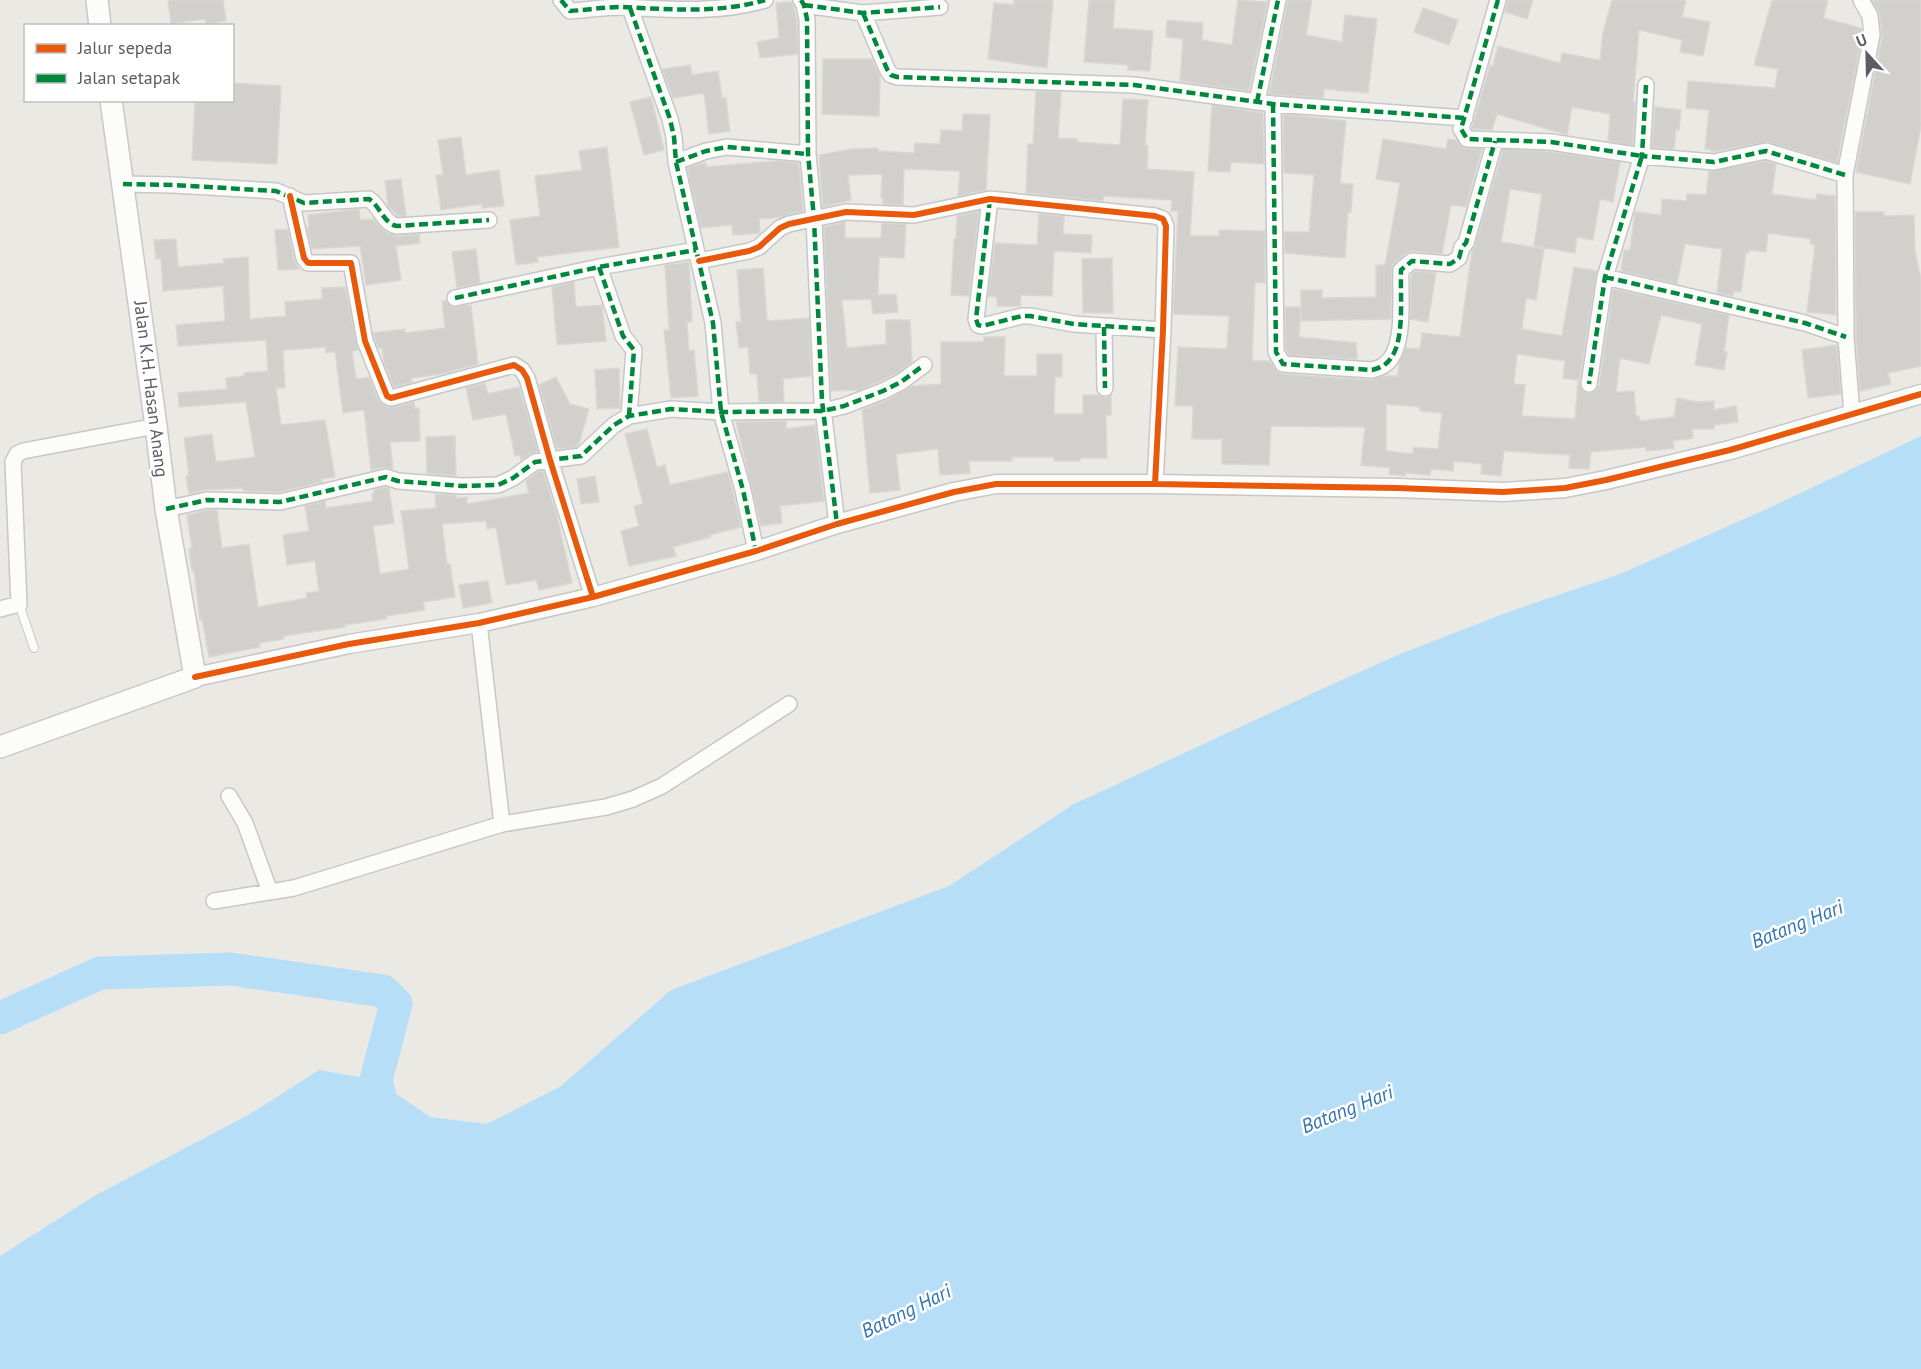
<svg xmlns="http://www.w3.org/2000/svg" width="1921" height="1369" font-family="'PT Sans',sans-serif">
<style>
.water{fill:#b6def7}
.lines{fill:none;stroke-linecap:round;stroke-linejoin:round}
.river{stroke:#b6def7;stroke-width:33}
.building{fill:#d1d0cd;stroke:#dad8d4;stroke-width:1.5;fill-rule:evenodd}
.service-casing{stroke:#c7c7c7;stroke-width:10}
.minor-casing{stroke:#c7c7c7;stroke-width:18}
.tertiary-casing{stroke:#c7c7c7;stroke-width:21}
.secondary-casing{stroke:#c8c8c8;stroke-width:24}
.service{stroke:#fcfcfb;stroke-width:8}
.minor{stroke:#fcfcfb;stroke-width:15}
.tertiary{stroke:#fcfcfb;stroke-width:18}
.secondary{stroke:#fcfcfb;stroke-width:21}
.quiet{stroke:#00873e;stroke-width:4.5;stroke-dasharray:9 4.5;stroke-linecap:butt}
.cycleway-casing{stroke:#fff;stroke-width:10}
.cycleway{stroke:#e8590c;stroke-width:6}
.labels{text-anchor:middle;stroke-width:5;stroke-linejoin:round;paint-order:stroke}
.street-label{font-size:18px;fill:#5a5e63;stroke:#fff}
.water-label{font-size:20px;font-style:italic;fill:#3375b0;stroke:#fff}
</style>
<rect width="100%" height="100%" fill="#ebe9e4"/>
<!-- water -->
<path class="water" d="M1921 436V1369H0V1256L96 1195 250 1114 319 1070 376 1080 430 1117 487 1124 561 1086 671 990 949 886 1074 804 1335 683 1400 654 1511 611 1620 574 1769 508Z"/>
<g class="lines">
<!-- river -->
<path class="river" d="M0 1018 100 973 230 969 383 991 396 1004 376 1080 386 1122"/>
</g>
<!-- building -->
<path class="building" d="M168 0H223L226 21 206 24 205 19 171 24Z
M1014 0H1053L1047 68 988 59 994 3 1014 5Z
M1089 0H1115L1113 28 1153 31 1150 71 1128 70V65L1084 62Z
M1238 0 1266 2 1268 0 1249 91 1180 81 1183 39 1166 37 1167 20 1203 23 1202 40 1232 45Z
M1288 0H1312L1306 35 1342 42 1345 15 1377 19 1368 93 1324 89 1323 98 1269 94Z
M1508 0H1533L1527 19 1505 12Z
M1612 0H1686L1682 17 1710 22 1703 56 1680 52 1682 40 1639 30 1633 102H1635L1633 145 1608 141 1610 114 1572 107 1567 135 1497 114 1492 130 1473 129 1472 128 1490 65 1493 66 1498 46 1560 63 1562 53 1600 60 1603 32Z
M1772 0H1828L1823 18 1861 28 1862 35 1837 163 1768 142 1711 152 1712 150 1705 149 1709 110 1686 108 1688 81 1775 88 1778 69 1754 65Z
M1872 0H1921V126L1910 184 1856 172 1882 37 1880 15Z
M792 2 797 20 798 54 760 58 757 42 779 38 776 3Z
M1423 8 1458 20 1449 45 1414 32Z
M823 59H872L880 77 879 116 822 114Z
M690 65 692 75 718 71 722 98H726L730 131 709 134 704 93 673 98 662 69Z
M232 83 281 86 277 164 192 160 195 100H232Z
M1036 91 1061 92 1058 138 1077 139V142L1120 145 1123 99 1148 100 1145 145 1148 146 1147 169 1194 172 1190 236H1219V230L1265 231V283L1255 282 1252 361H1270L1277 372 1282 374 1371 380 1385 376H1398L1399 363 1406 348 1420 349 1422 333 1460 337 1472 251 1475 246 1503 150 1543 151 1620 162 1613 202 1600 199 1593 240 1577 237 1575 253 1534 246 1542 194 1510 189 1501 242 1544 249 1536 300 1526 298 1522 329 1562 336 1574 267 1597 271 1579 383 1583 391 1588 394 1596 390 1599 385 1613 289 1729 315 1724 352H1727L1724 370 1695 365 1702 324 1661 315 1649 364 1620 358 1616 392 1634 391 1636 416H1639L1640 421 1674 417 1677 398 1698 402 1714 401V410L1736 406 1738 422 1714 425V429H1692L1693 438 1673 441 1674 448 1646 451V447L1591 452 1589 469 1569 468 1570 455 1504 451 1501 476 1481 474 1482 464 1454 461 1453 471 1431 469 1430 475 1405 473V476L1389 474 1390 468 1361 465 1365 427 1271 426 1269 465 1222 464V439H1192L1193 406H1175L1178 347 1227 349 1229 316 1173 314 1178 211H1171L1172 200 1104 196 1103 201 1026 193 1028 144H1033ZM1517 354 1565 361 1563 378 1578 380 1575 419 1522 416 1525 385 1514 384ZM1386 404 1420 407V411L1442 413 1438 449 1413 447V454L1386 451Z
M651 97 664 150 644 155 630 102Z
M1212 105 1263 113 1264 164 1231 162 1230 172 1208 171Z
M1655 107 1681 110 1679 130 1676 129 1674 149 1652 147Z
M963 114 990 115 986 190 958 196 960 171 904 169 903 205 883 204V198H881L882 174 848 175 851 200 823 207 819 155 852 149 878 148V151L914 153 915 143 940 144 941 130 962 131Z
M1283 114 1346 121 1340 183 1353 184 1351 212H1348L1345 258 1285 253 1284 232H1309L1314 175 1284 173Z
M461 137 466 175 499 170 504 206 482 208V204L441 210 436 175H443L438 140Z
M1383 139 1446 149 1448 139 1456 140 1463 148 1482 149 1466 207 1451 205 1442 254 1412 251 1406 253 1392 265 1391 319 1301 321V290H1322V298L1376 297V265H1385L1400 183 1376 179Z
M607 147 619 247 537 257 538 262 516 265 510 220 540 216 535 176 582 170 579 151Z
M777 161 799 163 803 211 780 217 759 219 760 233 733 235 732 225 701 228 687 168 700 164 706 163V167Z
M1766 161 1776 164 1772 194 1816 200 1817 194 1835 196 1836 315 1807 312 1815 245 1810 244 1811 239 1768 233 1766 252 1749 250V253L1746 252 1741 292 1734 291 1733 296 1717 293 1722 249 1685 244 1677 284 1621 271 1624 250H1630L1635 212 1661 215 1662 199 1686 201 1687 194 1706 195 1709 171Z
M401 179 406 216H398L388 206 385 181Z
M359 209 360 220 373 219 382 229 389 234 398 236 419 234 420 243 396 246 401 280 366 285 360 246 312 249 307 228H309L308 215Z
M979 211 969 296 951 295 954 239H956L957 216Z
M1855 212H1884V216L1914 215 1915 251 1921 279V366L1888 373 1891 384 1860 391 1856 337Z
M1039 214 1064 216 1063 234 1092 235 1091 253 1054 251 1052 296 1021 295 1020 306H997V297L988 296 995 243 1037 245Z
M845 222V238H881L882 223 906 224 904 258 879 257 878 295 896 294 898 312 873 314 871 299 842 300 847 348 886 344V320H910L912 362 896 374 860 390 831 391 824 227Z
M288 229 294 260 299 269 278 270 275 230Z
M176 239 178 267 224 263 223 259 248 257 250 319 286 316 285 302 322 299V288L345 287 358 350 352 351 356 379 369 377 378 400 387 407H394L414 402 415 409 419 408 420 441 390 442 393 469 384 467 371 470 364 410 343 413 335 352 326 353V347L283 350 285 388H276L281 425 325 420 335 477 321 479 322 482 279 492 244 491 243 488 205 490 189 494 186 476 189 475 184 438 212 434 216 462 255 457 246 402 179 407 178 393 227 389 226 378 244 376V373L268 371 266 340 178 346 176 325 225 321 223 286 163 291 161 258 156 259 154 240Z
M476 249 480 283 457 288 452 252Z
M1112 258 1113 313H1083L1082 259Z
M689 262 692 322H687L689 351 694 350 698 396 671 398 664 330H669L665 265Z
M763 268 767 319 769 321 809 318 811 376 783 379 784 402H759L757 374H750L748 347 739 348 736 322H741L737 270Z
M1415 271 1436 273 1428 322 1410 319 1411 275Z
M574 282 576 307 602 305 606 341 557 345 552 287Z
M442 301H446L453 307 471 305 478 364 442 374 411 378 412 382 394 387 384 362 382 348H378L373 333 405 329V333L445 328Z
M1285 307H1301L1299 337 1356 343 1357 359 1289 355 1286 349Z
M984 337H1005L1004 376H1037V354H1062V377H1055L1054 414H1083V395H1098L1105 398 1111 395V415H1106L1107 458H1080V461H1054V457H1012V461H969L970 473 940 475 938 449 896 454 900 490 870 493 862 410 887 400 912 386 941 384V342H984Z
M1837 345 1841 394 1808 398 1802 350Z
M619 368 620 408 597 409 595 370Z
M556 377 570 404 589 409 579 444 577 447 557 449 539 385Z
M485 383 488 394 519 387 538 452 530 454 521 460 520 455 515 456 506 414 473 420 466 388Z
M786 421V429L815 425 824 501 780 506 782 523 761 526 736 422Z
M647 429 657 467 665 465 670 485 728 472 741 527 710 535 711 537 673 547 676 556 629 566 621 531 639 526 634 506 643 504 625 434Z
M455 436 456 476 427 473 426 437Z
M539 471H543L557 516 572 583 539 590 536 580 506 585 496 527 487 529 486 521 442 524 447 564H450L455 597 423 602 425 610 386 616V619L345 625V627L283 636 284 639 259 643 260 647 209 657 202 619 200 620 194 571H192L189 549 192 548 187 515 208 510H217L222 548 249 544 258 607 307 598 306 593 319 591 315 561 287 565 283 535 309 531 305 506 325 501 326 508 373 501 372 494 374 493V490L386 487 389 488 394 523 373 526 380 574 409 569 401 511 436 508 435 494 456 495 457 498 467 497V504L529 493 526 481Z
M595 476 599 502 581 504 577 479Z
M488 581 492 603 463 608 459 585Z"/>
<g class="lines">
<!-- service casing -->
<g class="service-casing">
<path id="service" d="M19 604 34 648"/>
</g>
<!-- minor casing -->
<g class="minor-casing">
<path id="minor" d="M561 0 570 11C587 10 604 7 621 7 669 9 718 14 765 0
M801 0 804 5 807 19 808 154 814 219 822 401 837 524
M1498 0 1461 129 1467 139 1551 142 1642 156 1605 277 1589 384
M804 5 863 13 940 7
M630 8 670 119 674 137 676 162 713 323 721 412 743 490 756 551
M863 13 887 69 891 75 897 77 1134 85 1273 104 1465 118
M1646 85 1642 156 1714 162 1766 151 1845 175
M1257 102 1278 0
M1273 104 1276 352 1283 364 1372 370C1379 368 1386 366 1391 358 1405 339 1400 294 1401 270L1412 261 1450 264 1459 258 1462 247 1466 243 1495 141
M676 162 706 151 727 147 808 154
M123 184 173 185 276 191 304 203 369 199C380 206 384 224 397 226L489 220
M290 196 304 258 308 263H351L365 341 387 396 391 398 514 365 522 370 527 378 550 460 593 597
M990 199 976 319 978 325 982 326 1022 316H1030L1074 324 1163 330
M699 261 749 251 759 247 780 228 789 224 846 212 914 215 990 199 1155 216 1163 219 1166 226 1163 330 1155 484
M599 267 623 336 634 350 629 416
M1605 277 1805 323 1846 337
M455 298 599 267 696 250
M1104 327 1105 388
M1852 415 1846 337 1845 175 1872 35 1870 16 1861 0
M166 509 207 500 280 502 386 477 398 481 462 486 498 485 513 478 535 462 581 456 614 425 629 416 671 409 721 412 823 411 844 406 883 391 901 382 924 365
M0 609 19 604 13 462 17 454 23 451 156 426
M229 796 245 823 270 892
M502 824 606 807 633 799 662 786 789 704
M214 901 294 888 502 824 479 623"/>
</g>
<!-- tertiary casing -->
<g class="tertiary-casing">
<path id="tertiary" d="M195 677 349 644 479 623 593 597 756 551 837 524 954 492 996 484H1155L1397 488 1503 492 1565 488 1606 480 1730 450 1921 394"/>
</g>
<!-- secondary casing -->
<g class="secondary-casing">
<path id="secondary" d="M97 0 100 26
M0 747 195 677 166 509 156 426 111 100"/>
</g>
<!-- service -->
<use href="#service" class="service"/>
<!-- minor -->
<use href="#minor" class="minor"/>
<!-- tertiary -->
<use href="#tertiary" class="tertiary"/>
<!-- secondary -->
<use href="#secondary" class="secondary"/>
<!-- quiet -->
<path class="quiet" d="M561 0 570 11C587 10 604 7 621 7 669 9 718 14 765 0
M801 0 804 5 807 19 808 154 814 219 822 401 837 524
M1498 0 1461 129 1467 139 1551 142 1642 156 1605 277 1589 384
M804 5 863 13 940 7
M630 8 670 119 674 137 676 162 713 323 721 412 743 490 756 551
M863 13 887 69 891 75 897 77 1134 85 1273 104 1465 118
M1646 85 1642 156 1714 162 1766 151 1845 175
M1257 102 1278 0
M1273 104 1276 352 1283 364 1372 370C1379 368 1386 366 1391 358 1405 339 1400 294 1401 270L1412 261 1450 264 1459 258 1462 247 1466 243 1495 141
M676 162 706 151 727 147 808 154
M123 184 173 185 276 191 304 203 369 199C380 206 384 224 397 226L489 220
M990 199 976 319 978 325 982 326 1022 316H1030L1074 324 1163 330
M599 267 623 336 634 350 629 416
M1605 277 1805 323 1846 337
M455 298 599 267 696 250
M1104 327 1105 388
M166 509 207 500 280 502 386 477 398 481 462 486 498 485 513 478 535 462 581 456 614 425 629 416 671 409 721 412 823 411 844 406 883 391 901 382 924 365"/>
<!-- cycleway casing -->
<g class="cycleway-casing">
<path id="cycleway" d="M290 196 304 258 308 263H351L365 341 387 396 391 398 514 365 522 370 527 378 550 460 593 597
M699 261 749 251 759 247 780 228 789 224 846 212 914 215 990 199 1155 216 1163 219 1166 226 1163 330 1155 484
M195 677 349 644 479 623 593 597 756 551 837 524 954 492 996 484H1155L1397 488 1503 492 1565 488 1606 480 1730 450 1921 394"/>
</g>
<!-- cycleway -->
<use href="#cycleway" class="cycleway"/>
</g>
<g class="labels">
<!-- street labels -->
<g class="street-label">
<text transform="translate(151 389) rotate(83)" y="6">Jalan K.H. Hasan Anang</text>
</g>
<!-- water labels -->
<g class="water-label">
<text transform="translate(1797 924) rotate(-22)" y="7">Batang Hari</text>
<text transform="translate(1347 1109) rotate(-22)" y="7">Batang Hari</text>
<text transform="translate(906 1311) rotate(-26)" y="7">Batang Hari</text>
</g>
</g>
<!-- legend -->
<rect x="24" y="24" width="210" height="78" fill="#ffffff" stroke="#bdbfc1" stroke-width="1.5"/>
<rect x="36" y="44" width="30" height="9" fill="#e8590c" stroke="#bdbfc1" stroke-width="1.5"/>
<text x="78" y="54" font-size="18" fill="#5a5e63">Jalur sepeda</text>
<rect x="36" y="74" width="30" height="9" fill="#00873e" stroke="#bdbfc1" stroke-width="1.5"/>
<text x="78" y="84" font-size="18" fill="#5a5e63">Jalan setapak</text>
<!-- north arrow -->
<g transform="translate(1867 54) rotate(338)" stroke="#ffffff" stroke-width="4.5" paint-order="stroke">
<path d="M0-4.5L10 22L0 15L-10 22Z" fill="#5a5e63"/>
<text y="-9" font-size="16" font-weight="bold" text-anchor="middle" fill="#5a5e63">U</text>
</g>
</svg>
